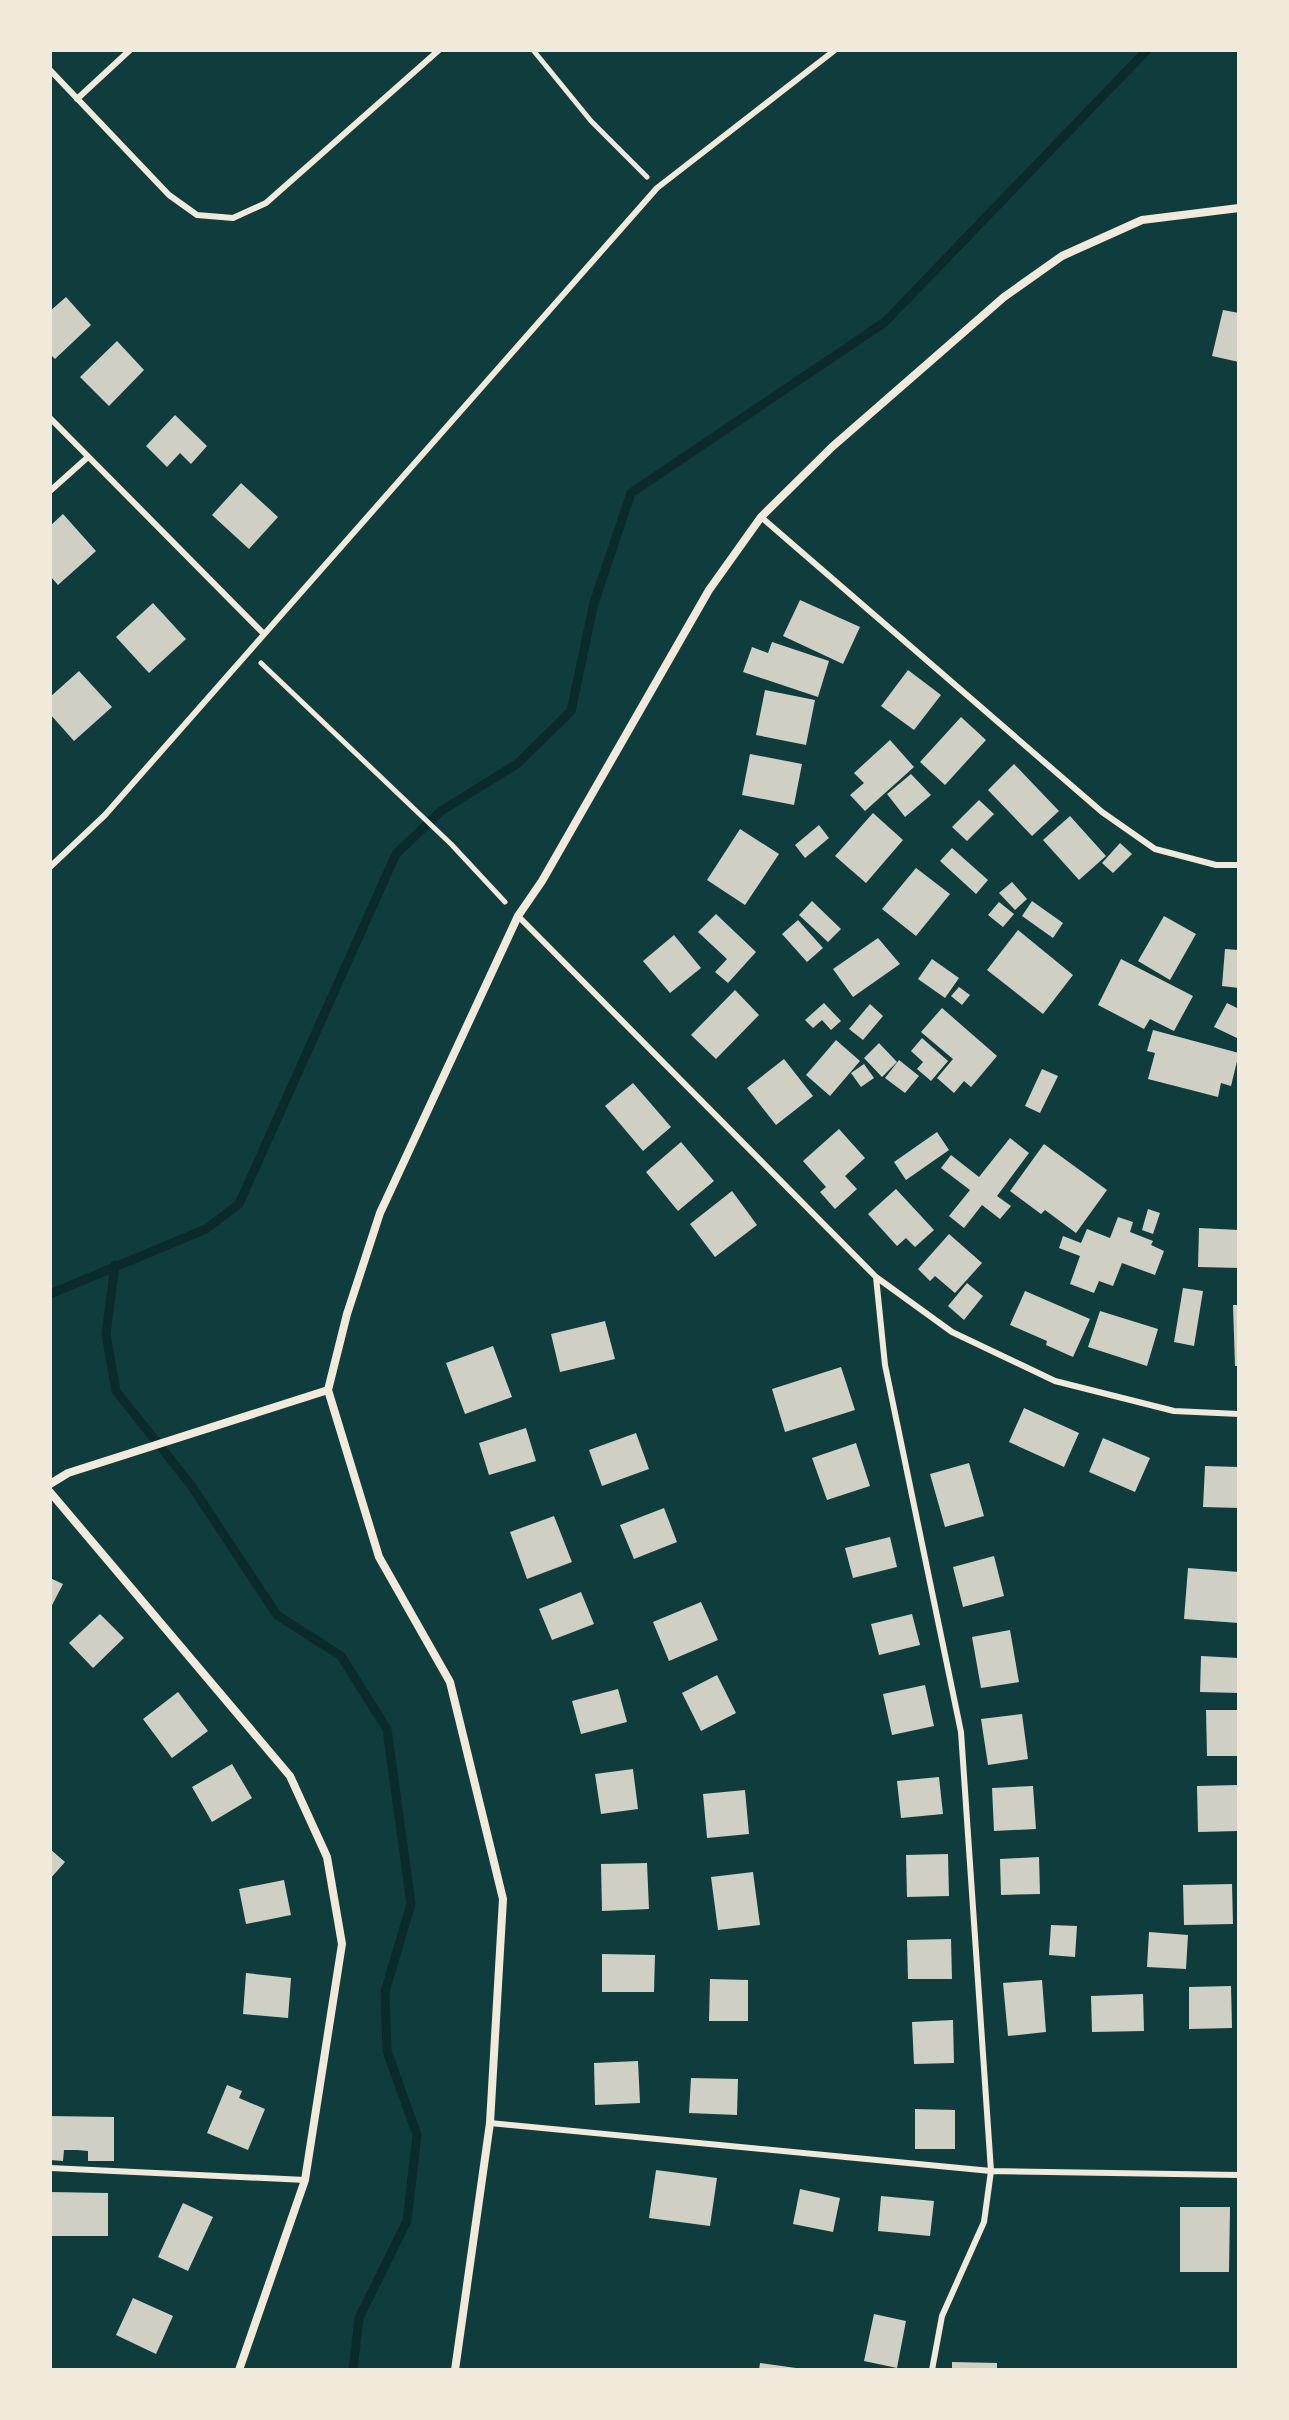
<svg xmlns="http://www.w3.org/2000/svg" width="1289" height="2420" font-family="Arial,sans-serif">
<style>
.lines{fill:none;stroke-linecap:round;stroke-linejoin:round}
.stream{stroke:#0a2a2b;stroke-width:9}
.building{fill:#cfcfc3}
.path{stroke:#f1e9da;stroke-width:5}
.service{stroke:#f1e9da;stroke-width:6}
.minor{stroke:#f1e9da;stroke-width:8}
</style>
<rect width="100%" height="100%" fill="#0f3d3e"/>
<g class="lines">
<!-- stream -->
<path class="stream" d="M115 1265 106 1334 116 1391 191 1485 277 1615 341 1656 387 1729 411 1904 385 1992 387 2051 417 2135 407 2221 359 2318 353 2370
M50 1294 206 1229 239 1204 396 854 441 811 517 764 571 711 594 603 631 493 885 322 1147 50"/>
</g>
<!-- building -->
<path class="building" d="M66 297 91 325 55 359 50 354V311Z
M1223 310 1239 313V362L1212 356Z
M117 341 144 370 109 406 80 377Z
M175 415 207 446 191 464 180 453 167 467 146 446Z
M241 483 278 517 249 549 212 515Z
M63 514 96 551 58 585 50 576V526Z
M800 600 860 627 843 664 783 636Z
M153 603 186 639 149 673 116 637Z
M772 642 829 661 818 697 743 672 752 647 768 653Z
M908 670 941 695 914 730 881 706Z
M79 671 112 707 74 741 50 714V697Z
M765 690 815 700 806 745 756 735Z
M961 717 986 740 945 785 920 762Z
M890 740 914 767 865 811 850 795 864 783 854 773Z
M750 754 802 764 794 805 742 795Z
M1014 764 1059 811 1032 836 988 790Z
M911 774 931 795 905 817 887 794Z
M979 800 994 814 967 841 952 827Z
M873 813 903 840 866 883 835 856Z
M1070 816 1106 856 1079 880 1043 840Z
M819 825 829 838 805 858 795 845Z
M740 829 779 854 745 905 707 880Z
M1120 843 1132 854 1113 873 1102 863Z
M952 848 988 880 976 894 940 861Z
M916 868 950 894 916 936 882 909Z
M1012 882 1027 899 1015 910 999 893Z
M812 901 841 929 828 942 799 915Z
M1032 901 1063 923 1053 938 1022 916Z
M999 902 1014 914 1003 927 988 915Z
M716 914 756 952 728 983 715 972 727 959 698 932Z
M1164 916 1196 934 1170 980 1138 961Z
M798 920 823 948 807 962 782 934Z
M1018 930 1073 975 1043 1014 987 970Z
M674 935 701 968 670 993 643 961Z
M878 938 900 964 853 997 833 969Z
M1225 949 1239 950V988L1222 986Z
M932 959 959 978 945 998 918 979Z
M1121 959 1193 996 1174 1031 1150 1019 1144 1029 1098 1005Z
M959 987 970 995 962 1005 951 996Z
M735 990 759 1015 716 1059 691 1035Z
M824 1003 841 1021 831 1030 822 1020 813 1028 805 1020Z
M1227 1003 1239 1009V1039L1214 1027Z
M870 1004 883 1016 863 1040 849 1029Z
M942 1008 997 1056 971 1087 964 1081 954 1093 937 1078 953 1059 921 1032Z
M1153 1030 1239 1053 1231 1086 1221 1083 1218 1097 1148 1079 1155 1053 1147 1051Z
M922 1038 948 1061 931 1081 917 1069 923 1062 911 1051Z
M836 1040 860 1061 830 1096 806 1075Z
M879 1043 897 1062 882 1077 864 1058Z
M784 1059 813 1096 776 1125 747 1088Z
M899 1060 919 1076 905 1093 885 1078Z
M864 1064 874 1078 861 1087 851 1073Z
M1042 1069 1058 1076 1040 1113 1025 1106Z
M633 1083 671 1127 643 1151 605 1106Z
M839 1129 865 1158 845 1176 857 1189 835 1209 820 1192 826 1187 803 1161Z
M937 1132 949 1150 906 1180 894 1162Z
M1010 1138 1029 1153 997 1196 1011 1206 1000 1219 982 1205 964 1228 949 1216 970 1190 941 1168 951 1155 979 1177Z
M681 1142 714 1181 678 1211 646 1172Z
M1044 1144 1107 1190 1076 1233 1045 1210 1041 1214 1010 1191Z
M896 1189 934 1230 915 1247 906 1238 897 1246 868 1214Z
M732 1191 757 1225 715 1257 690 1224Z
M1148 1209 1160 1213 1153 1234 1142 1230Z
M1118 1217 1133 1222 1130 1232 1153 1241 1151 1245 1164 1251 1155 1275 1122 1263 1113 1286 1099 1281 1094 1293 1070 1284 1080 1256 1059 1248 1063 1236 1081 1243 1087 1229 1110 1238Z
M1199 1228 1239 1230V1268L1198 1267Z
M949 1234 982 1263 955 1293 935 1276 930 1281 918 1269Z
M967 1283 983 1296 964 1320 948 1306Z
M1183 1288 1203 1291 1194 1346 1174 1342Z
M1025 1291 1090 1319 1073 1357 1046 1345 1047 1341 1010 1325Z
M1233 1305H1239V1366H1235Z
M1100 1311 1158 1329 1147 1366 1088 1347Z
M605 1321 615 1359 560 1372 551 1334Z
M493 1346 512 1397 465 1414 446 1363Z
M841 1367 855 1410 785 1432 772 1389Z
M1024 1408 1079 1433 1064 1467 1009 1442Z
M526 1428 536 1461 489 1475 479 1443Z
M636 1433 649 1469 602 1486 589 1450Z
M1103 1438 1150 1458 1135 1492 1089 1472Z
M856 1443 870 1486 827 1500 812 1458Z
M969 1463 984 1516 945 1527 930 1474Z
M1205 1466 1239 1467V1508L1203 1507Z
M664 1508 677 1542 634 1559 620 1525Z
M554 1516 572 1562 527 1579 510 1532Z
M890 1537 897 1567 853 1578 845 1548Z
M994 1556 1004 1596 963 1607 953 1567Z
M1188 1568 1239 1572V1623L1184 1619Z
M50 1578 63 1584 50 1609Z
M581 1592 594 1624 552 1640 539 1609Z
M701 1602 718 1640 669 1661 653 1622Z
M100 1614 124 1638 93 1668 69 1643Z
M912 1614 920 1645 879 1655 871 1624Z
M1010 1630 1019 1682 981 1688 972 1637Z
M1201 1656 1239 1658V1693L1200 1692Z
M717 1675 736 1713 701 1731 682 1693Z
M925 1685 934 1726 892 1735 883 1694Z
M618 1689 627 1722 581 1734 572 1701Z
M178 1692 208 1731 172 1758 143 1719Z
M1206 1710H1239V1756H1207Z
M1022 1714 1028 1759 988 1765 981 1719Z
M232 1764 252 1798 212 1822 192 1787Z
M633 1769 638 1809 601 1814 595 1774Z
M939 1777 943 1814 901 1818 897 1781Z
M1238 1785 1239 1831 1198 1832 1197 1786Z
M1033 1786 1036 1829 994 1831 992 1788Z
M745 1790 749 1834 707 1838 703 1794Z
M50 1849 65 1862 50 1879Z
M948 1854 949 1896 907 1897 906 1855Z
M1039 1857 1040 1894 1001 1895 1000 1859Z
M647 1863 649 1909 602 1911 601 1864Z
M753 1872 760 1925 718 1930 711 1877Z
M284 1880 291 1915 246 1924 239 1889Z
M1232 1884 1233 1924 1184 1925 1183 1885Z
M1051 1925 1077 1926 1075 1957 1049 1955Z
M1149 1932 1188 1935 1186 1969 1147 1967Z
M951 1939 952 1979H908L907 1940Z
M602 1954 655 1955 654 1992H602Z
M246 1973 291 1978 288 2018 243 2014Z
M710 1979 748 1980V2021H709Z
M1042 1980 1046 2032 1008 2036 1003 1983Z
M1231 1986 1232 2028 1189 2029V1987Z
M1143 1994 1144 2031 1092 2032 1091 1996Z
M953 2020 954 2063 914 2064 912 2022Z
M638 2061 640 2103 595 2105 594 2063Z
M691 2078 738 2079 737 2115 689 2113Z
M227 2085 242 2091 239 2098 265 2109 248 2150 207 2133Z
M915 2109 955 2110V2149H915Z
M50 2116 114 2117V2161H88V2151L77 2150H64L63 2161 50 2160Z
M656 2170 717 2178 710 2226 649 2218Z
M800 2189 840 2198 833 2232 793 2224Z
M50 2192 108 2193V2236H50Z
M881 2196 934 2201 930 2236 878 2231Z
M183 2203 213 2217 188 2271 158 2257Z
M1180 2207H1230L1229 2272H1180Z
M133 2298 173 2316 156 2354 116 2335Z
M874 2314 906 2321 897 2368 864 2361Z
M952 2362 997 2363V2370H952Z
M760 2363 796 2368V2370H759Z"/>
<g class="lines">
<!-- path -->
<path class="path" d="M533 50 591 121 647 177
M261 663 451 844 505 902"/>
<!-- service -->
<path class="service" d="M50 70 169 195 197 215 233 218 266 203 439 50
M77 99 130 50
M50 418 264 634
M50 491 88 457
M761 517 1102 812 1155 849 1216 865H1239
M50 867 105 815 657 188 835 50
M518 916 876 1277 952 1332 1055 1381 1174 1411 1239 1414
M876 1277 885 1365 961 1732 991 2171 984 2222 942 2316 932 2370
M490 2123 991 2171 1239 2175
M50 2168 305 2180"/>
<!-- minor -->
<path class="minor" d="M50 1484 68 1473 328 1390
M50 1492 290 1776 327 1857 342 1944 305 2180 239 2370
M455 2370 490 2123 503 1899 450 1682 379 1557 328 1390 347 1314 380 1213 518 916 542 881 709 590 761 517 832 447 1004 297 1062 256 1142 220 1239 208"/>
</g>
<!-- border -->
<rect width="1289" height="2420" fill="none" stroke="#f1e9da" stroke-width="104"/>
</svg>
